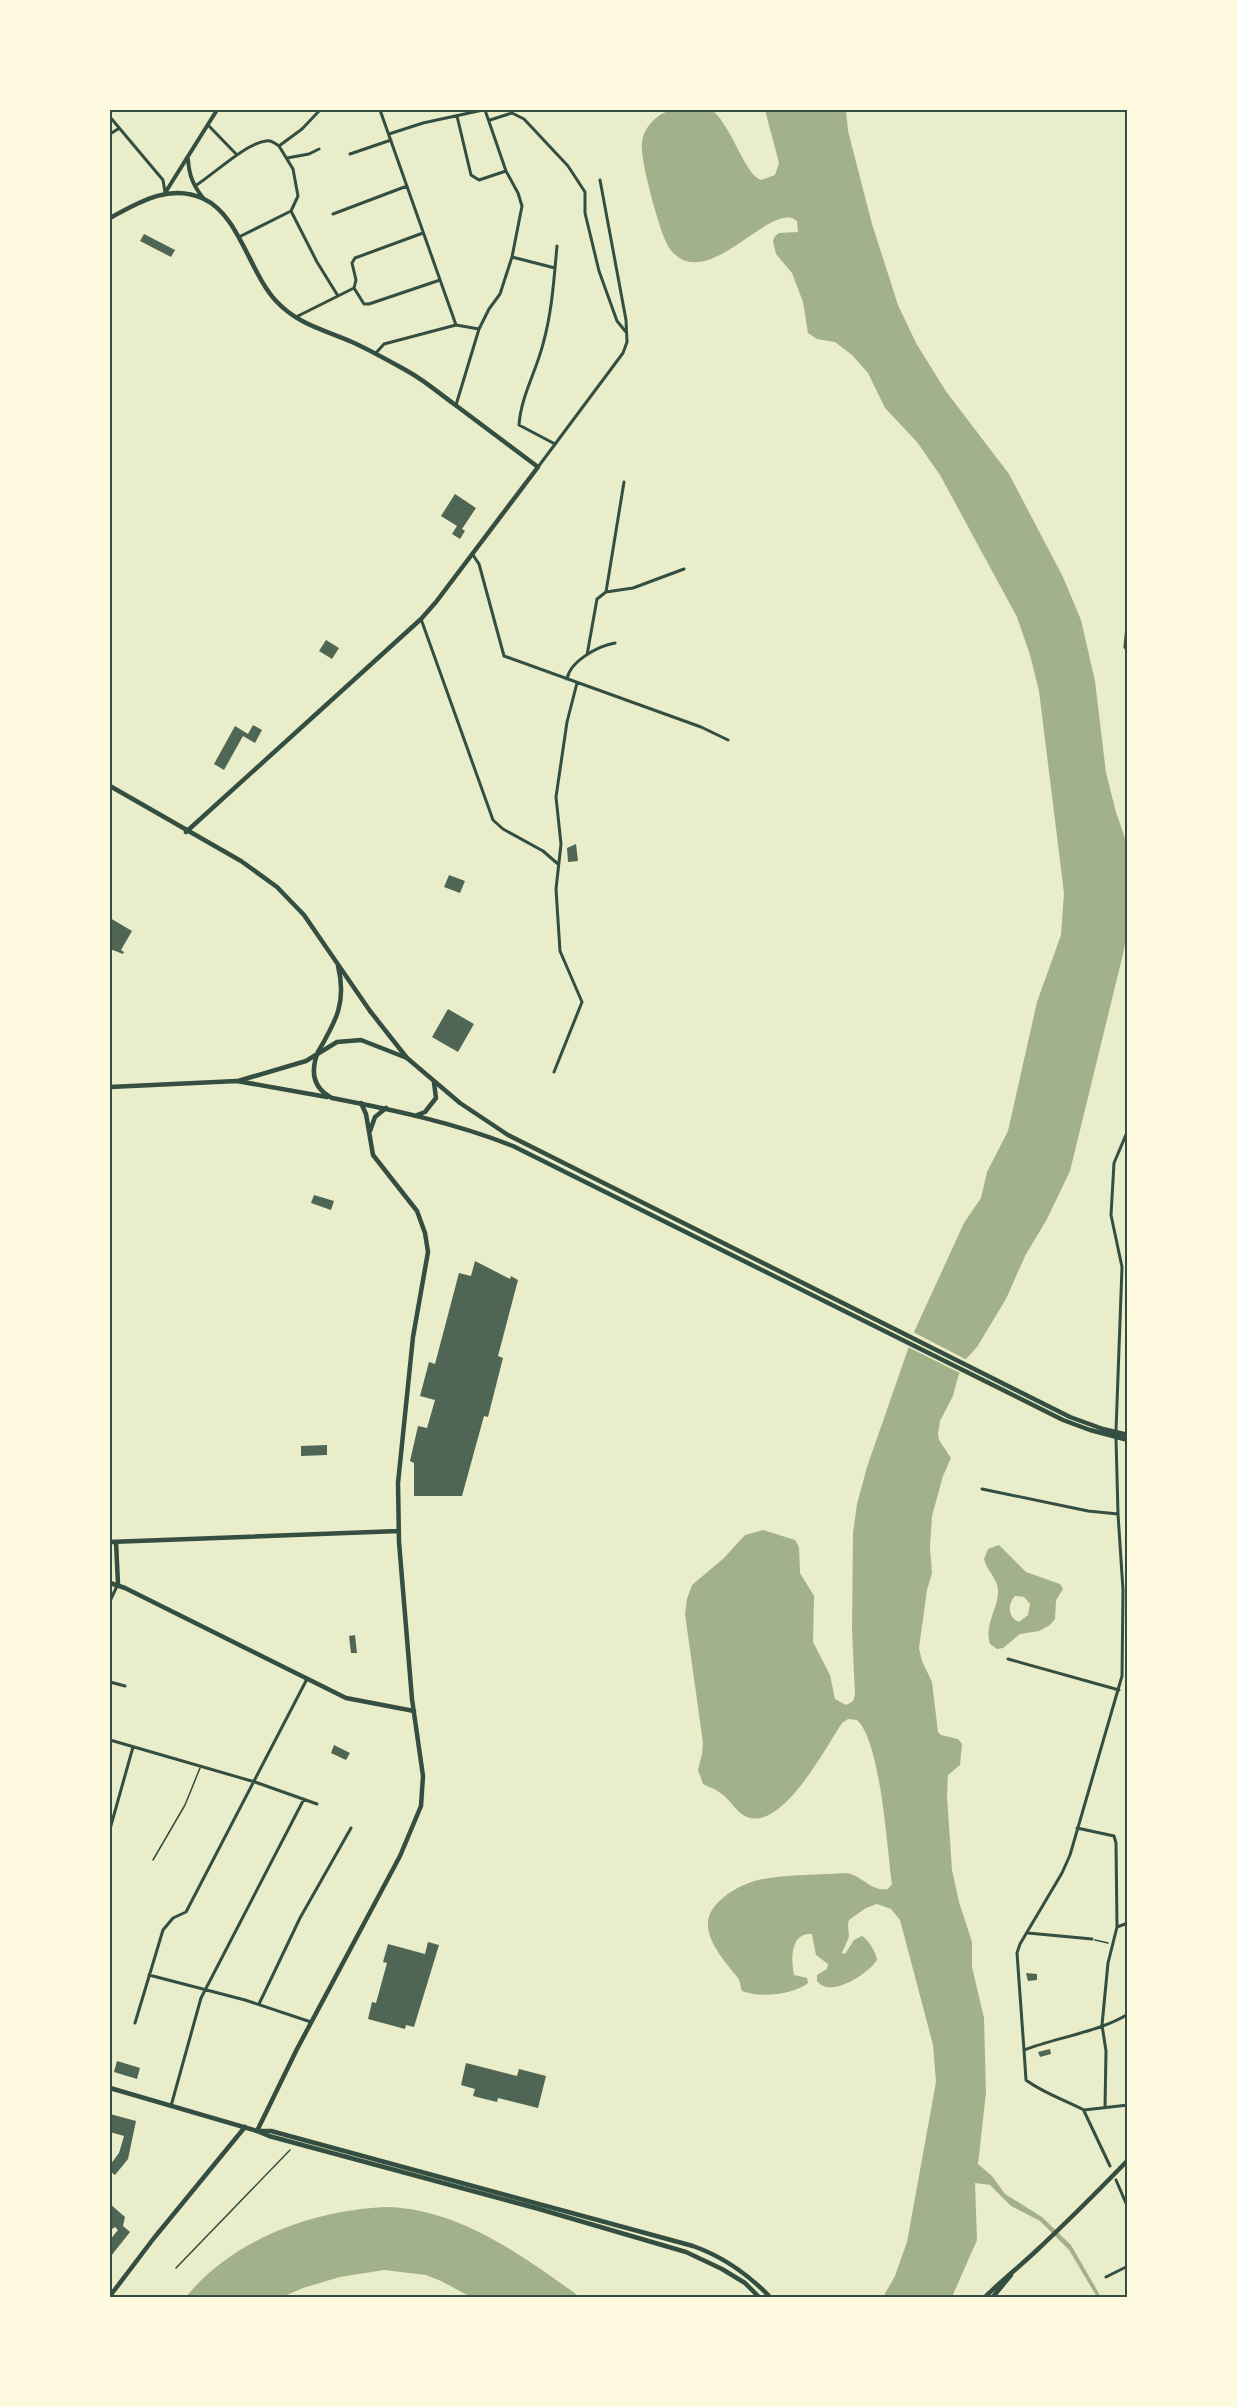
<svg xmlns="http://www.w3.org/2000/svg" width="1237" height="2407" font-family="Barlow,sans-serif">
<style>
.water{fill:#a3b18a;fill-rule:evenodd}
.pier{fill:#e9edc9}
.building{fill:#4f6655}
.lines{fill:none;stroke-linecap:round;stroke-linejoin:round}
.path{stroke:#344e41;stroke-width:1.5}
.service{stroke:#344e41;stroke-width:1.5}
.minor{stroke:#344e41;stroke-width:3}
.tertiary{stroke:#344e41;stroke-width:4}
.secondary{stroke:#344e41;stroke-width:4.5}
.primary{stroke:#344e41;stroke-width:4.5}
.neatline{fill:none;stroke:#344e41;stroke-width:2}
</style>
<rect width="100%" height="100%" fill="#e9edc9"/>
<!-- water -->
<path class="water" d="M671 110 713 111C732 127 745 175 761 180L775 175 779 163 765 110H846L848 131 872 224 898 305 916 343 945 390 1009 474 1063 577 1081 620 1095 681 1106 773 1116 812 1127 844 1128 929 1123 954 1070 1171 1047 1219 1025 1256 1006 1299 977 1347 966 1359 958 1377 953 1396 940 1421 938 1434 939 1440 951 1458 943 1476 932 1516 930 1547 932 1573 927 1590 919 1648 922 1661 932 1682 938 1732 941 1735 958 1739 962 1744 960 1765 948 1775 947 1796 952 1870 959 1902 972 1942V1967L984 2018 986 2093 978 2164 992 2176 1005 2194 1042 2217 1071 2245 1101 2297H1097L1069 2250 1040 2221 1011 2206 990 2185 975 2183 977 2240 952 2297H883L895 2276 907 2242 936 2082 933 2045 900 1920 891 1909 877 1904 866 1908 849 1920 848 1925 849 1937 842 1953 845 1954 854 1940 862 1936C868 1939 877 1954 877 1960 868 1974 830 1999 817 1981V1975L827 1969 828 1964 816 1955 812 1934C790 1932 791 1960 794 1975L807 1978 808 1983C793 1995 760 1998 742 1991 740 1986 741 1983 738 1978 727 1964 710 1946 708 1927 705 1902 743 1882 763 1879 790 1874 819 1875 846 1873 862 1875 871 1892 888 1889L892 1884C887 1849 881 1742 857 1720L848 1719 842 1723C826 1747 785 1826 750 1818 737 1815 731 1799 719 1792 714 1788 708 1787 703 1784L698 1770 702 1754 703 1743 685 1614 687 1599 692 1585 724 1558 745 1535 763 1530 795 1540 799 1547 800 1573 814 1596 813 1642 830 1675 835 1699 846 1705 853 1701 855 1695 852 1630 853 1533 857 1504 867 1467 914 1332 964 1223 981 1198 987 1172 1008 1131 1037 1002 1061 935 1064 893 1039 691 1030 655 1017 617 940 475 917 442 885 408 868 373 852 355 835 342 817 339 808 333 803 302 792 273 776 254 773 241 775 236 779 233 798 232 797 221C774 201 721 276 683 260 676 256 670 251 667 244 659 229 639 157 642 142 644 127 657 114 671 110Z
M999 1545 1026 1572 1060 1584 1063 1589 1056 1600 1055 1619 1050 1625 1039 1631 1020 1634 1003 1648 997 1649 990 1644C984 1625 997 1611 998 1593 999 1579 987 1572 984 1559L988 1549ZM1015 1596 1024 1597 1030 1604 1028 1615 1019 1622C1008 1618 1007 1604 1015 1596Z
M389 2207C461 2210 523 2256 580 2297H471L441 2281 426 2275 384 2270 340 2277 303 2288 282 2297H186C233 2239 315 2209 389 2207Z"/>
<!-- pier -->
<path class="pier" d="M911 1331 969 1361 962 1374 906 1346Z"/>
<!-- building -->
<path class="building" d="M144 234 175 250 171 257 140 241Z
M455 494 476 508 462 529 465 531 460 539 452 534 457 526 441 516Z
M326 640 339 648 332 659 319 651Z
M253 725 262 730 255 743 243 736 224 770 214 764 235 726 248 734Z
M576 844 578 861 568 862 567 848Z
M449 875 465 881 460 893 444 887Z
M110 918 132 931 121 950 124 952 123 954 110 949Z
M448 1009 474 1024 458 1052 432 1037Z
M314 1195 334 1201 331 1210 311 1203Z
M475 1261 510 1279 511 1276 518 1280 498 1356 503 1358 488 1417 484 1416 462 1496H414V1463L410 1461 418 1426 427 1428 435 1400 420 1396 429 1362 435 1364 459 1273 471 1276Z
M327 1445V1455L301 1456V1446Z
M355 1635 357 1653H351L349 1636Z
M334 1745 350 1753 346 1760 331 1753Z
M428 1942 439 1945 414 2027 406 2025 405 2029 368 2019 372 2002 376 2003 387 1963 383 1962 388 1944 425 1954Z
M1026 1973 1037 1974V1980L1028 1981Z
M1050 2049 1051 2054 1040 2057 1038 2052Z
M117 2061 140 2068 137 2079 114 2072Z
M466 2063 517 2076 519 2069 546 2076 538 2108 498 2098 497 2102 473 2096 475 2089 461 2085Z
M110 2114 136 2121 128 2159 115 2175 110 2171V2165L119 2153 124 2136 110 2132Z
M110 2204 125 2217 123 2226 130 2232 111 2256 110 2240 118 2230 115 2227 112 2229 110 2227Z"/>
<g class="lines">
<!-- path -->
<path class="path" d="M1095 1940 1108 1943
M176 2268 290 2150"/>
<!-- service -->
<path class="service" d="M153 1860 185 1805 200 1768"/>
<!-- minor -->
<path class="minor" d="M380 110 456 325
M110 112 113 110
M457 116 471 175 479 180 506 171
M110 117 163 180 165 192
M490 120 512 113 524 119 568 166 585 192V213L599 271 617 321 626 332
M208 125 237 155
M110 134 118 129
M389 134 423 123 483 110
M279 146 293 169 298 196 291 211
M350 154 391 140
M287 158 309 154 319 149
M195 186C213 175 246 143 266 141 271 140 275 143 279 146L302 129 320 110
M291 211 317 262 338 296
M333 214 407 186
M239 237 291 211
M512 257 555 268
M354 288 356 280 352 263 355 258 423 233
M354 288 364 304H369L440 280
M296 317 354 288
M375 354 384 344 456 325 479 329
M456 405 479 329 489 309 500 294 512 257 522 206 518 193 506 171 485 110
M555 444 519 425C521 396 536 372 543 344 552 312 554 279 557 246
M538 467 623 353 627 342 626 320 600 180
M473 555 479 564 504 656 701 727 728 740
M606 592 624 482
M1128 615 1125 647 1128 652
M421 619 493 820 503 829 543 851 558 864
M587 655 597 599 606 592 633 588 684 569
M567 679C570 661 598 646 615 643
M554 1072 582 1002 560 951 556 889 561 844 556 797 567 722 577 683
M1116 1431 1122 1267 1111 1215 1114 1163 1128 1130
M982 1489 1088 1511 1118 1514
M110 1601 117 1586
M1008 1659 1119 1690
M110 1682 125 1686
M110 1740 255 1782 317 1804
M1077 1828 1114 1836 1116 1843 1117 1927 1108 1963 1102 2025 1106 2051 1105 2108
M110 1829 133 1747
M1117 1927 1128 1923
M1028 1933 1092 1939
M149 1975 245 2000 311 2022
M259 2004 300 1918 351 1828
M135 2023 163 1930 173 1918 186 1912 307 1679
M1024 2050 1017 1953 1020 1944 1062 1873 1070 1855 1122 1676 1123 1590 1118 1514 1116 1438
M171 2106 201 1998 304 1799
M1084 2110C1065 2100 1043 2093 1026 2080L1024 2050C1055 2038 1102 2031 1128 2014
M1084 2110 1128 2105
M1084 2111 1110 2166
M1116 2180 1128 2208
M1106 2277 1128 2266"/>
<!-- tertiary -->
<path class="tertiary" d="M188 159C189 175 193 185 203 198
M165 193 217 110"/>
<!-- secondary -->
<path class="secondary" d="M110 218C139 202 170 183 204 199 239 215 250 274 277 302 299 325 325 330 352 342 372 351 391 362 409 372 425 381 439 393 454 404 482 425 510 446 538 467L436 602 421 619 186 832
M110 786 241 861 277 887 304 915 370 1011 407 1058
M318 1052C336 1021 347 1002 338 966
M370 1131 375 1117 386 1108
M110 1542 399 1531
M116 1542 118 1584
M110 1583 125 1588 346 1698 414 1711
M257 2131 297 2049 400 1856 421 1806 423 1776 412 1699 399 1542 398 1483 413 1337 428 1252 425 1233 417 1211 373 1155 366 1114 361 1103
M110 2296 154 2238 245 2127"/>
<!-- primary -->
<path class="primary" d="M318 1052C310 1072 313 1088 332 1098 394 1110 455 1123 513 1146L1063 1420 1090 1430 1128 1440
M238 1081 306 1061 337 1042 361 1040 407 1058 460 1103 508 1135 1070 1417 1103 1429 1128 1435
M110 1087 237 1081 327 1097
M417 1115 425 1112 436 1098 434 1083
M110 2088 257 2131 269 2136 539 2209 686 2252 722 2269 745 2283 760 2298
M260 2131H271L693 2246C724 2257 748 2274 771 2298
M984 2298C1001 2281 1019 2267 1036 2251 1067 2222 1098 2191 1128 2160
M992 2298 1011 2275"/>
</g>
<!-- border -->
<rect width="1237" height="2407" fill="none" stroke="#fefae0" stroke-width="222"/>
<rect x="111" y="111" width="1015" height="2185" class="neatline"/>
</svg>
